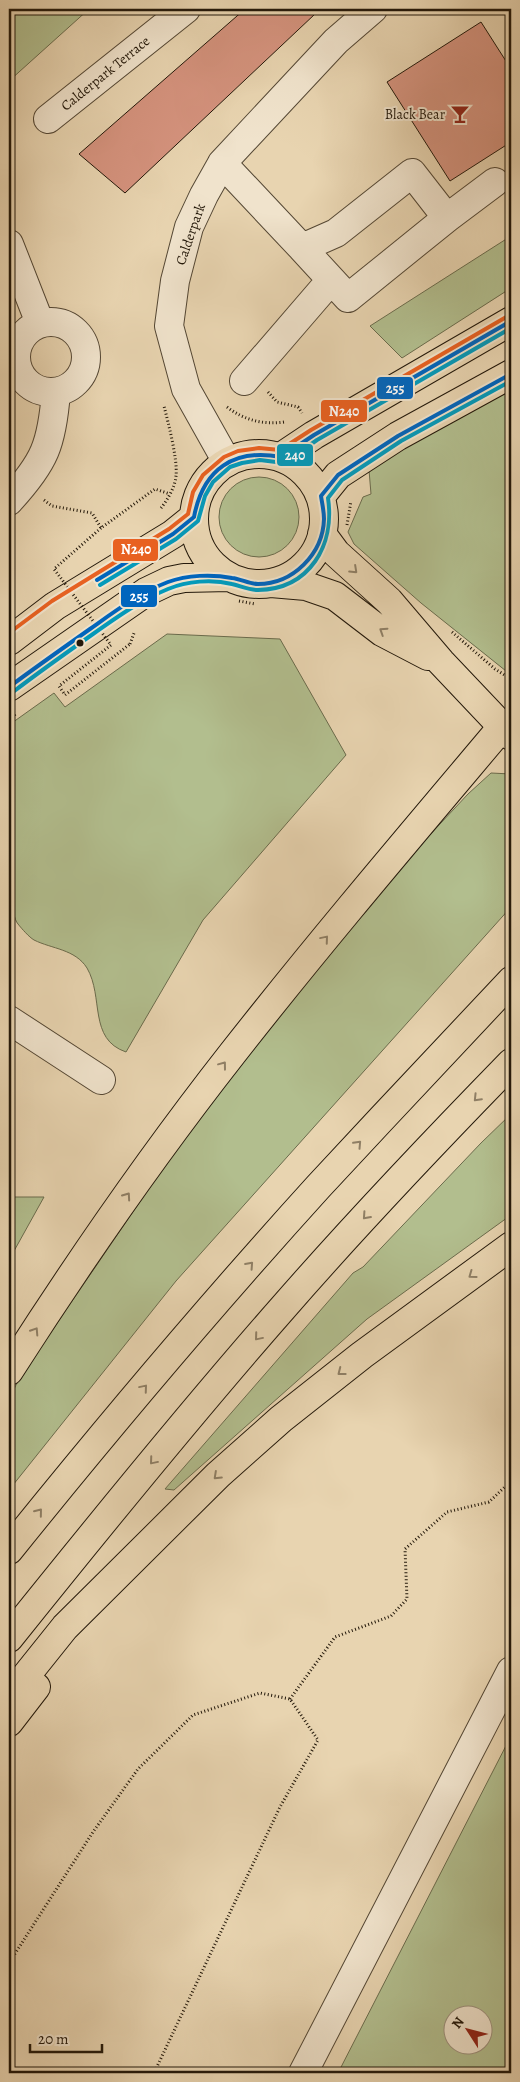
<svg xmlns="http://www.w3.org/2000/svg" width="520" height="2082" font-family="Alegreya,serif">
<style>
.green{fill:#b2be8e;stroke:#6a6b4c;fill-rule:evenodd}
.building{fill:#d5937e;stroke:#23180a}
.lines{fill:none;stroke-linecap:round;stroke-linejoin:round}
.minor-casing{stroke:#544734;stroke-width:30}
.major-casing{stroke:#23180a;stroke-width:30}
.highway-casing{stroke:#23180a;stroke-width:30}
.path{stroke:#23180a;stroke-width:3;stroke-dasharray:1 2.5;stroke-linecap:butt}
.minor{stroke:#f0e3cc;stroke-width:28}
.major{stroke:#e8d4b0;stroke-width:28}
.highway{stroke:#e8d4b0;stroke-width:28}
.path-bridge{stroke:#23180a;stroke-width:3;stroke-dasharray:1 2.5;stroke-linecap:butt}
.bus-1-casing{stroke:#f0e3cc;stroke-width:8}
.bus-2-casing{stroke:#f0e3cc;stroke-width:8}
.bus-3-casing{stroke:#f0e3cc;stroke-width:8}
.bus-1{stroke:#0065bd;stroke-width:4}
.bus-2{stroke:#049aba;stroke-width:4}
.bus-3{stroke:#e86121;stroke-width:4}
.oneway{stroke:#8f7f65}
.bus-dot{fill:#23180a;stroke:#f0e3cc;stroke-width:2}
.labels{text-anchor:middle;stroke-width:4;stroke-linejoin:round;paint-order:stroke}
.street-label{font-size:14px;fill:#23180a;stroke:#f0e3cc}
.poi-label{font-size:14px;fill:#23180a;stroke:#f0e3cc;text-anchor:end}
.line-badge{stroke:#f0e3cc;stroke-width:2}
.badge-label{font-size:14px;text-anchor:middle;font-weight:bold;fill:#fff}
</style>
<rect width="100%" height="100%" fill="#e8d4b0"/>
<filter id="stains"><feTurbulence type="fractalNoise" baseFrequency=".004" numOctaves="4"/><feColorMatrix values="0 0 0 0 .2 0 0 0 0 .09 0 0 0 0 .02 0 0 0 .5 -.17"/></filter>
<radialGradient id="worn" r=".72"><stop offset=".6" stop-color="#630" stop-opacity="0"/><stop offset="1" stop-color="#630" stop-opacity=".3"/></radialGradient>
<!-- green -->
<path class="green" d="M9 9H89L9 81Z
M511 236V288L402 358 370 326Z
M511 389V675L421 603 354 544 348 532 363 497 371 494 369 470 387 454Z
M219 517a40 40 0 1 1 80 0a40 40 0 1 1-80 0Z
M167 634 280 639 346 755 203 920 126 1052C88 1039 104 997 87 968 75 949 52 949 34 940 29 937 22 929 18 924 3 907 9 756 9 725L54 693 65 707Z
M491 773 511 774V907L176 1281 9 1490V1399L19 1379 186 1134 370 899 468 794Z
M511 1114V1215L367 1319 174 1490 165 1489 353 1273 363 1267 481 1143Z
M9 1197H44L9 1260Z
M511 1736V2073H338ZM452 2014H482V2044H452Z"/>
<!-- building -->
<path class="building" d="M245 9H311L315 14 125 193 79 154Z
M481 22 511 69V142L450 181 387 82Z"/>
<g class="lines">
<!-- minor casing -->
<g class="minor-casing">
<path id="minor" d="M48 119 186 9
M222 163 302 248 336 233 412 173 447 218 348 298 302 248
M447 218 495 182
M9 244 40 323
M16 357a35 35 0 1 1 70 0a35 35 0 1 1-70 0Z
M244 381 331 280
M227 462 186 389 169 326 175 281 189 227 204 195 222 163 336 41 373 9
M9 501C45 462 52 444 56 392
M9 1020 101 1080
M303 2073 511 1671"/>
</g>
<!-- major casing -->
<g class="major-casing">
<path id="major" d="M194 519a65 65 0 1 1 130 0a65 65 0 1 1-130 0Z
M281 457 314 435 511 321
M321 496 338 475 398 436 511 374
M322 534 336 553 389 601 441 662 511 736
M271 583 306 586 335 596 382 632 428 656
M9 641 55 606 173 534 194 517
M9 687 146 592 169 581 184 578 229 577"/>
</g>
<!-- highway casing -->
<g class="highway-casing">
<path id="highway" d="M9 1371C78 1263 152 1156 232 1054 319 943 411 835 502 727L511 724
M9 1550C108 1427 211 1305 318 1187 382 1118 447 1049 511 981
M9 1638C98 1527 187 1417 281 1310 355 1225 433 1143 511 1063
M9 1697 65 1627 218 1475 281 1419 362 1355 511 1246
M9 1722 36 1687"/>
</g>
<!-- path -->
<path class="path" d="M268 392 277 402 298 407 302 413
M227 407C244 420 263 425 284 422
M44 500 52 506 92 513 101 528 155 489 170 494
M161 508C168 499 175 487 176 476 178 460 168 422 164 406
M347 525 351 501
M239 601 255 604
M452 632 495 669 511 679
M130 644 134 633
M9 719 17 713
M290 1699 335 1637 391 1616 407 1599 405 1549 447 1512 489 1502 511 1481
M9 1963 93 1832 138 1769 193 1715 260 1693 290 1699 318 1740 280 1807 154 2073"/>
<!-- minor -->
<use href="#minor" class="minor"/>
<!-- major -->
<use href="#major" class="major"/>
<!-- highway -->
<use href="#highway" class="highway"/>
<!-- path-bridge -->
<path class="path-bridge" d="M101 528 54 569 111 645 59 686 65 695 130 644"/>
<!-- bus-1 casing -->
<g class="bus-1-casing">
<path id="bus-1" d="M281 457 314 435 511 321
M194 517C203 469 234 448 281 457
M97 580 173 534 194 517
M9 687C36 667 63 648 90 629 114 612 139 593 168 582 187 575 212 574 232 578 241 579 249 584 258 584 293 584 323 554 324 519 324 511 322 503 321 496L338 475 398 436 511 374"/>
</g>
<!-- bus-2 casing -->
<g class="bus-2-casing">
<path id="bus-2" d="M100 585 176 539 198 521 205 496 213 482 230 467 242 463 260 460 284 463 317 440 511 328
M13 692C39 672 66 653 93 634 117 617 141 600 168 589 187 581 212 579 232 584 241 586 249 590 258 590 310 589 335 545 328 498L342 480 401 441 511 381"/>
</g>
<!-- bus-3 casing -->
<g class="bus-3-casing">
<path id="bus-3" d="M9 633 52 601 169 529 188 514 193 492 203 475 224 457 238 451 259 448 280 450 311 430 508 316"/>
</g>
<!-- bus-1 -->
<use href="#bus-1" class="bus-1"/>
<!-- bus-2 -->
<use href="#bus-2" class="bus-2"/>
<!-- bus-3 -->
<use href="#bus-3" class="bus-3"/>
</g>
<!-- one-way arrows -->
<defs><path id="oneway-chevron" d="M-2-3.5L2.5 0L-2 3.5" fill="none" stroke-width="1.6" stroke-linecap="round" stroke-linejoin="round" transform="scale(1.25)"/></defs>
<g class="oneway">
<use href="#oneway-chevron" transform="translate(354 570) rotate(43)"/>
<use href="#oneway-chevron" transform="translate(383 631) rotate(-147)"/>
<use href="#oneway-chevron" transform="translate(325 939) rotate(-50)"/>
<use href="#oneway-chevron" transform="translate(223 1065) rotate(-53)"/>
<use href="#oneway-chevron" transform="translate(477 1098) rotate(134)"/>
<use href="#oneway-chevron" transform="translate(358 1144) rotate(-47)"/>
<use href="#oneway-chevron" transform="translate(127 1196) rotate(-55)"/>
<use href="#oneway-chevron" transform="translate(366 1216) rotate(132)"/>
<use href="#oneway-chevron" transform="translate(250 1265) rotate(-48)"/>
<use href="#oneway-chevron" transform="translate(472 1275) rotate(144)"/>
<use href="#oneway-chevron" transform="translate(35 1331) rotate(-57)"/>
<use href="#oneway-chevron" transform="translate(258 1337) rotate(130)"/>
<use href="#oneway-chevron" transform="translate(341 1372) rotate(142)"/>
<use href="#oneway-chevron" transform="translate(144 1388) rotate(-50)"/>
<use href="#oneway-chevron" transform="translate(153 1461) rotate(130)"/>
<use href="#oneway-chevron" transform="translate(217 1476) rotate(137)"/>
<use href="#oneway-chevron" transform="translate(39 1512) rotate(-51)"/>
</g>
<!-- icons -->
<defs>
<g id="bar-bare" transform="scale(1.5)"><path d="M-6-5H6L.8 .8V4.5H3.5V6h-7V4.5H-.8V.8Z" fill="#8f2418" stroke="#f0e3cc" stroke-width="2.5" paint-order="stroke"/></g>
</defs>
<g fill-rule="evenodd">
<use href="#bar-bare" x="460" y="114"/>
</g>
<!-- markers -->
<circle class="bus-dot" cx="80" cy="643" r="4.5"/>
<g class="labels">
<!-- street labels -->
<g class="street-label">
<text transform="translate(105 73) rotate(-39)" y="5">Calderpark Terrace</text>
<text transform="translate(190 234) rotate(-71)" y="5">Calderpark</text>
</g>
<!-- poi labels -->
<g class="poi-label">
<text x="445" y="119">Black Bear</text>
</g>
</g>
<g class="line-badge">
<rect x="376" y="376" width="38" height="24" rx="5" fill="#0065bd"/>
<rect x="320" y="399" width="48" height="24" rx="5" fill="#e86121"/>
<rect x="276" y="443" width="38" height="24" rx="5" fill="#049aba"/>
<rect x="112" y="538" width="47" height="24" rx="5" fill="#e86121"/>
<rect x="120" y="584" width="38" height="24" rx="5" fill="#0065bd"/>
</g>
<g class="badge-label">
<text x="395" y="393">255</text>
<text x="344" y="416">N240</text>
<text x="295" y="460">240</text>
<text x="136" y="554">N240</text>
<text x="139" y="601">255</text>
</g>
<!-- margin -->
<rect width="520" height="2082" fill="none" stroke="#e8d4b0" stroke-width="30"/>
<rect x="10" y="10" width="500" height="2062" fill="none" stroke="#23180a" stroke-width="2.5"/>
<rect x="15" y="15" width="490" height="2052" fill="none" stroke="#23180a"/>
<!-- north arrow -->
<g transform="translate(468 2030) rotate(306)"><circle r="24" fill="#f0e3cc" stroke="#9e927e"/>
<path d="M0-4L9 19L0 12L-9 19Z" fill="#8f2418"/>
<text y="-8" font-size="14" font-weight="bold" text-anchor="middle" fill="#23180a">N</text>
</g>
<!-- scale -->
<path d="M30 2044v8h72v-8" fill="none" stroke="#23180a" stroke-width="2.5"/>
<text x="38" y="2044" font-size="15" fill="#23180a" stroke="#f0e3cc" stroke-width="4" paint-order="stroke">20 m</text>
<rect width="100%" height="100%" filter="url(#stains)"/>
<rect width="100%" height="100%" fill="url(#worn)"/>
</svg>
